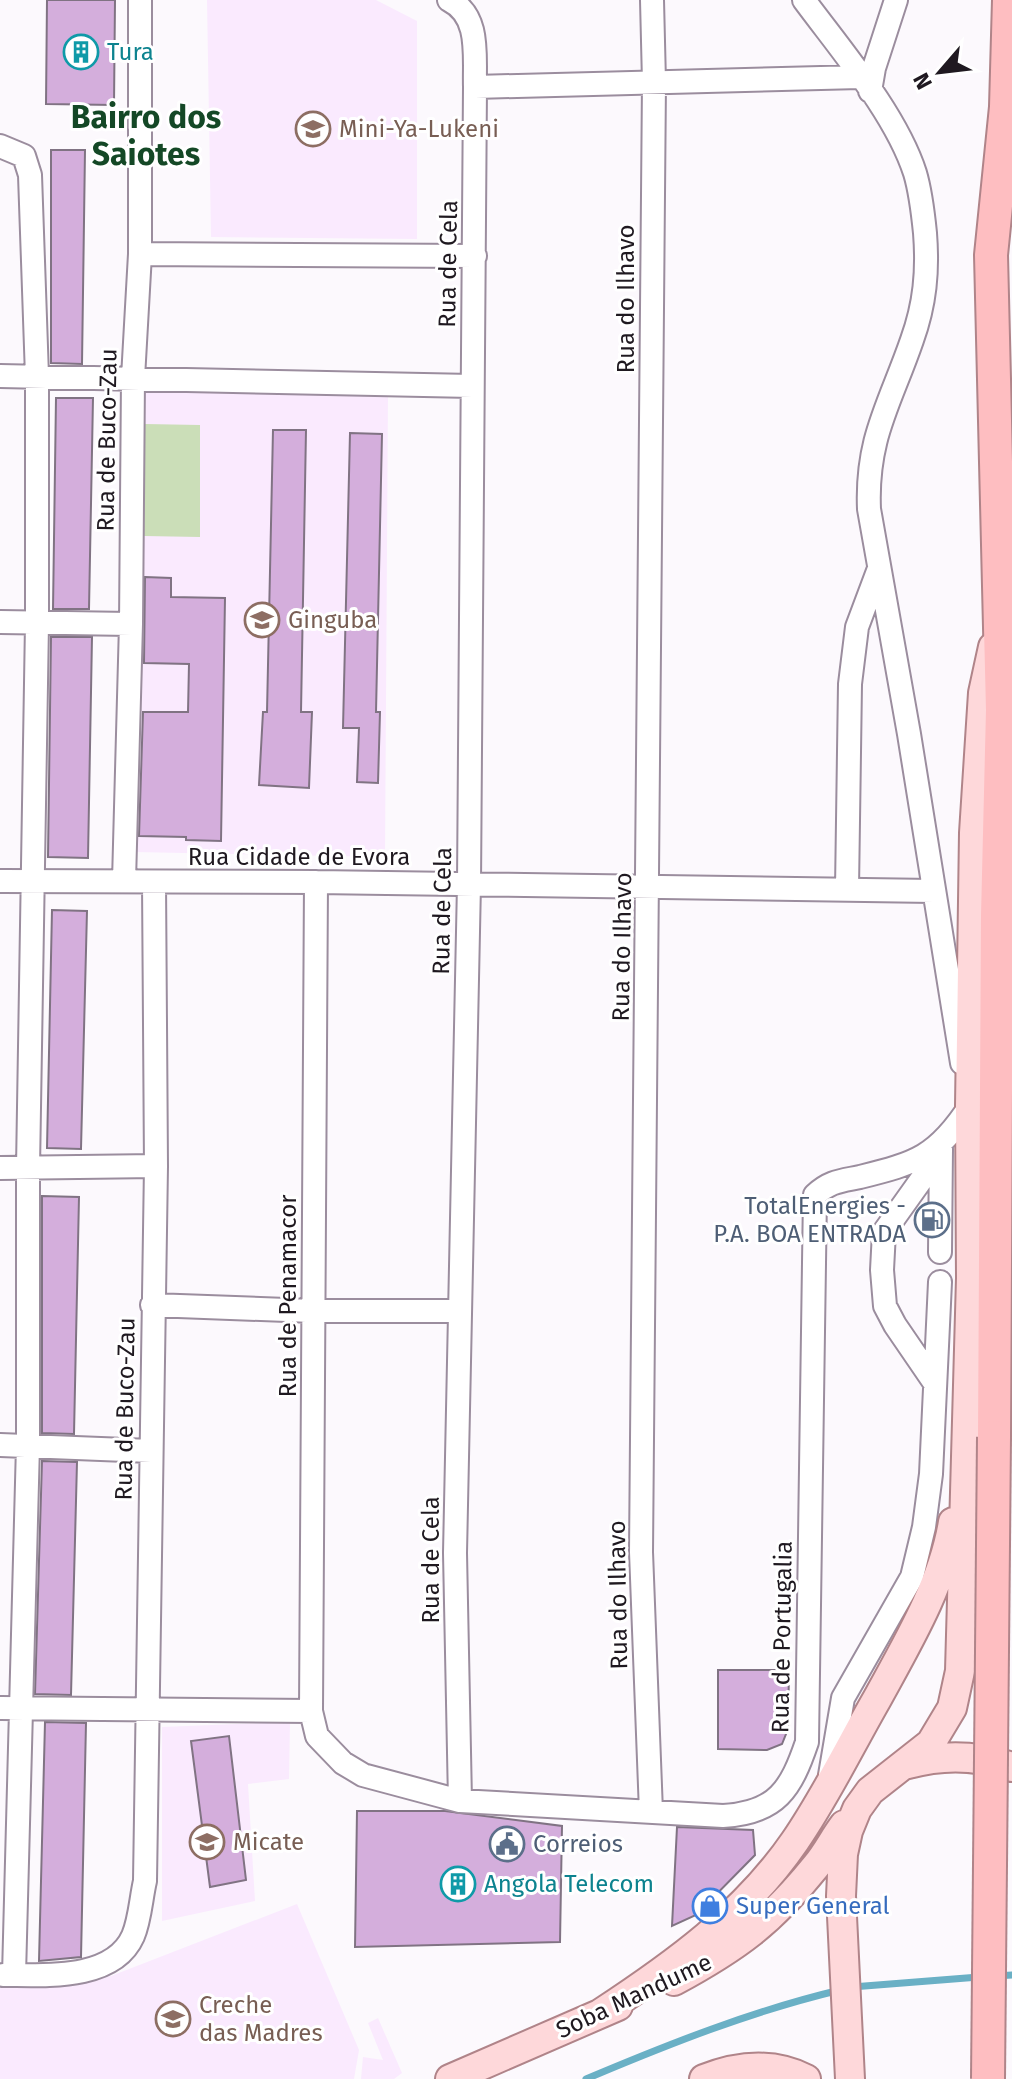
<svg xmlns="http://www.w3.org/2000/svg" width="1012" height="2079" font-family="'Fira Sans',sans-serif">
<style>
.built{fill:#faeafe}
.green{fill:#cbdeb8}
.lines{fill:none;stroke-linecap:round;stroke-linejoin:round}
.stream{stroke:#6ab0c5;stroke-width:7}
.building{fill:#d4aedc;stroke:#807383;stroke-width:2}
.minor-casing{stroke:#9b8d9e;stroke-width:26}
.major-casing{stroke:#b08489;stroke-width:32}
.highway-casing{stroke:#b08489;stroke-width:36}
.minor{stroke:#fff;stroke-width:22}
.major{stroke:#fed8da;stroke-width:28}
.highway{stroke:#febec1;stroke-width:32}
.highway-bridge-casing{stroke:#b08489;stroke-width:36;stroke-linecap:butt}
.highway-bridge{stroke:#febec1;stroke-width:32}
.labels{text-anchor:middle;stroke-width:6;stroke-linejoin:round;paint-order:stroke}
.culture-label{font-size:24px;fill:#0d838f;stroke:#fff;text-anchor:start}
.education-label{font-size:24px;fill:#785e54;stroke:#fff;text-anchor:start}
.street-label{font-size:24px;fill:#1f1920;stroke:#fff}
.service-label{font-size:24px;fill:#4e5e75;stroke:#fff;text-anchor:end}
.shop-label{font-size:24px;fill:#366cbe;stroke:#fff;text-anchor:start}
.district-label{font-size:32px;font-weight:bold;fill:#144826;stroke:#fff}
</style>
<rect width="100%" height="100%" fill="#fcf9fd"/>
<!-- built -->
<path class="built" d="M207 0H376L417 21V239L211 237Z
M141 392 388 395 385 857 135 852Z
M290 1722 289 1779 248 1784 255 1901 162 1921V1727Z
M297 1904 359 2050 354 2079H0V1987L111 1976Z
M378 2018 402 2073 394 2079H361L363 2057 383 2060 368 2023Z"/>
<!-- green -->
<path class="green" d="M145 424 200 425V537L144 536Z"/>
<g class="lines">
<!-- stream -->
<path class="stream" d="M996 1976 1012 1975
M852 1987 979 1977
M586 2079C669 2044 752 2011 840 1990"/>
</g>
<!-- building -->
<path class="building" d="M47 0H115L114 105 46 104Z
M51 150H85L82 364 51 363Z
M56 398H93L89 609H53Z
M273 430H306L301 712H312L309 788 259 785 263 712H267Z
M350 433 382 434 376 712H380L378 783 357 782 359 728H343Z
M145 577 171 578V597L225 598 221 841 186 840V837L139 836 143 712H188L189 664 144 663Z
M51 637H92L88 858 48 857Z
M52 910 87 911 81 1149 47 1148Z
M42 1196 79 1197 74 1434 42 1433Z
M42 1461 77 1462 71 1695 35 1694Z
M718 1670H789L788 1729 782 1744 767 1750 718 1749Z
M45 1722 86 1723 81 1957 39 1961Z
M229 1736 246 1880 210 1887 191 1741Z
M357 1811H445L562 1826 560 1942 355 1947Z
M677 1827 753 1830 755 1855 696 1915 672 1926Z"/>
<g class="lines">
<!-- minor casing -->
<g class="minor-casing">
<path id="minor" d="M449 0C481 16 474 56 475 87L469 884 455 1553 460 1801
M804 0C841 50 896 114 915 173 921 193 923 213 925 233 928 271 925 304 912 340 890 404 866 438 869 509L909 734 962 1063
M475 87 860 77
M870 91 874 68 896 0
M0 146 24 156 30 175 37 376V623L28 1168V1445L14 1975
M140 254 475 256
M0 376 472 386
M0 622 131 624
M0 881 316 882 933 891
M124 881 131 624 133 378 140 254V0
M316 882 311 1711 317 1736 343 1763 363 1775 460 1801 723 1816C777 1813 791 1789 807 1742L815 1195C830 1181 841 1181 860 1177 916 1163 937 1157 970 1106L969 1101
M847 889 850 684 857 627 878 571
M0 1168 156 1166
M940 1252 941 1149
M152 1305 313 1311H460
M934 1382 895 1325 885 1306 882 1270 884 1232 941 1152
M0 1445 151 1451
M0 1708 311 1711
M830 1775 843 1698 912 1577 924 1527 931 1474 940 1282
M651 1812 641 1552 654 82 652 0
M3 1975C44 1975 113 1981 133 1936 140 1920 141 1898 145 1881L156 1166 154 882"/>
</g>
<!-- major casing -->
<g class="major-casing">
<path id="major" d="M908 1764C944 1754 977 1755 1012 1767
M674 1981C737 1947 771 1922 816 1866 827 1853 834 1838 844 1825
M601 2013C674 1965 745 1914 795 1841 826 1796 850 1746 877 1699 907 1644 943 1584 953 1522
M450 2079 618 2006
M704 2079C737 2066 773 2062 806 2079
M850 2079 841 1896 843 1854 848 1831 857 1809 870 1791 931 1743 952 1708 960 1671 971 1278 970 1106 974 833 983 693 993 647"/>
</g>
<!-- highway casing -->
<g class="highway-casing">
<path id="highway" d="M994 1437 997 916 1002 710 991 255 1006 107 1009 0"/>
</g>
<!-- minor -->
<use href="#minor" class="minor"/>
<!-- major -->
<use href="#major" class="major"/>
<!-- highway -->
<use href="#highway" class="highway"/>
<!-- highway-bridge casing -->
<g class="highway-bridge-casing">
<path id="highway-bridge" d="M988 2079 994 1437"/>
</g>
<!-- highway-bridge -->
<use href="#highway-bridge" class="highway-bridge"/>
</g>
<!-- icons -->
<defs>
<g id="building-ring" transform="scale(1.8)"><circle r="9.5" fill="#fff" stroke="#0f9aa8" stroke-width="1.5"/><path d="M-4-6H4V6H1V3H-1V6H-4ZM-2.5-4.3h1.7v1.8h-1.7ZM.8-4.3h1.7v1.8H.8ZM-2.5-1h1.7V.8h-1.7ZM.8-1h1.7V.8H.8Z" fill="#0f9aa8"/></g>
<g id="school-ring" transform="scale(1.8)"><circle r="9.5" fill="#fff" stroke="#8d6e63" stroke-width="1.5"/><path d="M0-5L7-2L0 1L-7-2ZM-4 1L0 2.5L4 1V4Q0 6-4 4Z" fill="#8d6e63"/></g>
<g id="fuel-ring" transform="scale(1.8)"><circle r="9.5" fill="#fff" stroke="#5c6f8a" stroke-width="1.5"/><path d="M-5.5-6h7V0h2V4h1.3V-2.5L3-4.5l.8-.8L6-3V5H2.5V1h-1V6h-7ZM-4.2-4.7v3.2H.2V-4.7Z" fill="#5c6f8a"/></g>
<g id="civic-ring" transform="scale(1.8)"><circle r="9.5" fill="#fff" stroke="#5c6f8a" stroke-width="1.5"/><path d="M-.6-6.5H3V-4.5H.6V-3L4-1V1h2V6H-6V1h2V-1L-.6-3ZM-1.2 2.5V6h2.4V2.5Z" fill="#5c6f8a"/></g>
<g id="shop-ring" transform="scale(1.8)"><circle r="9.5" fill="#fff" stroke="#3f7fe0" stroke-width="1.5"/><path d="M-5-2.5h2.3a2.7 3.5 0 0 1 5.4 0H5L5.5 6h-11ZM-1.5-2.5h3a1.5 2.3 0 0 0-3 0Z" fill="#3f7fe0"/></g>
</defs>
<g fill-rule="evenodd">
<use href="#building-ring" x="81" y="52"/>
<use href="#school-ring" x="313" y="129"/>
<use href="#school-ring" x="262" y="620"/>
<use href="#fuel-ring" x="932" y="1220"/>
<use href="#school-ring" x="207" y="1842"/>
<use href="#civic-ring" x="507" y="1844"/>
<use href="#building-ring" x="458" y="1884"/>
<use href="#shop-ring" x="710" y="1906"/>
<use href="#school-ring" x="173" y="2019"/>
</g>
<g class="labels">
<!-- culture labels -->
<g class="culture-label">
<text x="107" y="60">Tura</text>
<text x="484" y="1892">Angola Telecom</text>
</g>
<!-- education labels -->
<g class="education-label">
<text x="339" y="137">Mini-Ya-Lukeni</text>
<text x="288" y="628">Ginguba</text>
<text x="233" y="1850">Micate</text>
<text x="199" y="2013">Creche<tspan x="199" dy="28">das Madres</tspan></text>
</g>
<!-- street labels -->
<g class="street-label">
<text transform="translate(448 264) rotate(-89)" y="8">Rua de Cela</text>
<text transform="translate(626 299) rotate(-90)" y="8">Rua do Ilhavo</text>
<text transform="translate(107 440) rotate(-89)" y="8">Rua de Buco-Zau</text>
<text x="299" y="865">Rua Cidade de Evora</text>
<text transform="translate(442 911) rotate(-89)" y="8">Rua de Cela</text>
<text transform="translate(622 947) rotate(-89)" y="8">Rua do Ilhavo</text>
<text transform="translate(288 1296) rotate(-90)" y="8">Rua de Penamacor</text>
<text transform="translate(125 1409) rotate(-89)" y="8">Rua de Buco-Zau</text>
<text transform="translate(431 1560) rotate(-90)" y="8">Rua de Cela</text>
<text transform="translate(618 1595) rotate(-91)" y="8">Rua do Ilhavo</text>
<text transform="translate(782 1637) rotate(-89)" y="8">Rua de Portugalia</text>
<text transform="translate(634 1996) rotate(-25)" y="8">Soba Mandume</text>
</g>
<!-- service labels -->
<g class="service-label">
<text x="906" y="1214">TotalEnergies -<tspan x="906" dy="28">P.A. BOA ENTRADA</tspan></text>
<text x="533" y="1852" text-anchor="start">Correios</text>
</g>
<!-- shop labels -->
<g class="shop-label">
<text x="736" y="1914">Super General</text>
</g>
<!-- district labels -->
<g class="district-label">
<text x="146" y="128">Bairro dos<tspan x="146" dy="37">Saiotes</tspan></text>
</g>
</g>
<!-- north arrow -->
<g transform="translate(940 72) rotate(242)" stroke="#ffffff" stroke-width="6" paint-order="stroke">
<path d="M0-6L14 30L0 20L-14 30Z" fill="#1f1920"/>
<text y="-12" font-size="22" font-weight="bold" text-anchor="middle" fill="#1f1920">N</text>
</g>
</svg>
